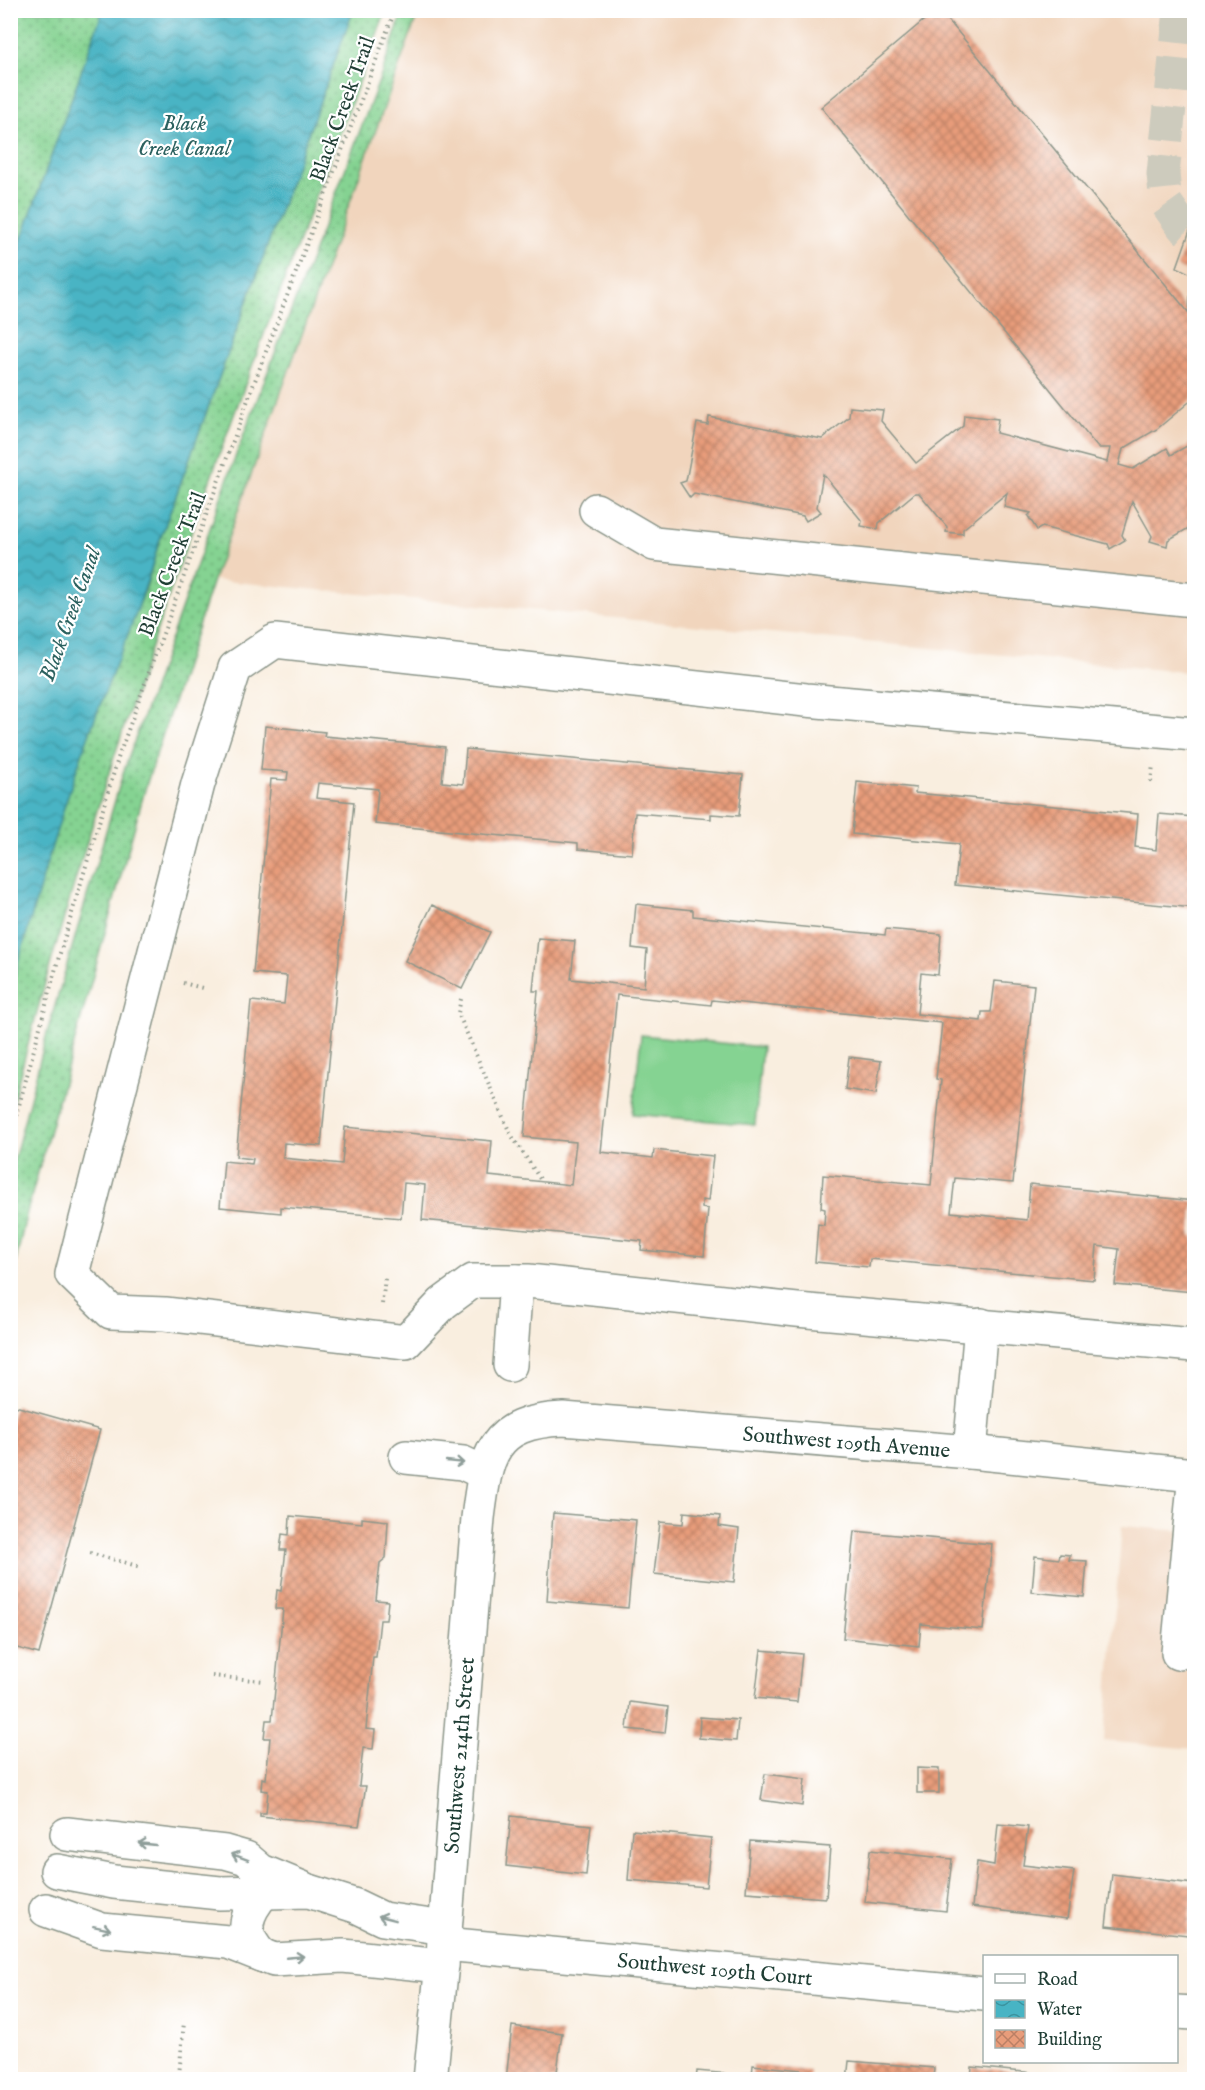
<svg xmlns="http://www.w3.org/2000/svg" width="1205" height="2090" font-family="'IM FELL English',serif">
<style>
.built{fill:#f1d5bd}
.grass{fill:url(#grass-dots);stroke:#528863;stroke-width:1.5}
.garden{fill:#85d392;stroke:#528863;stroke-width:1.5}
.water{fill:url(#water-waves);stroke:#34787c;stroke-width:1.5}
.building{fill:url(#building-cross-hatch)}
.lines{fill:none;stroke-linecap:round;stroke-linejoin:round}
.minor-tunnel{stroke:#cdcbbd;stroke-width:33;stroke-dasharray:33 16;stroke-linecap:butt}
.minor-casing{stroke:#8c968a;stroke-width:36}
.path{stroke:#8c968a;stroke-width:4;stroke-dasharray:1.5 4.5;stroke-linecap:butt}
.minor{stroke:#fff;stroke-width:33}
.oneway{stroke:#8f9e9a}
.labels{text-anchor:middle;stroke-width:4.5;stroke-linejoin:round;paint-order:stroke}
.street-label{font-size:21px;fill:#1f3d34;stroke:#fff}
.water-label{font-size:22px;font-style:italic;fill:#2b615f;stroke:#fff}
</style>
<defs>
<pattern id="grass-dots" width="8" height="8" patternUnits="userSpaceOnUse" patternTransform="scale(1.5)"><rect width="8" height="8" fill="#85d392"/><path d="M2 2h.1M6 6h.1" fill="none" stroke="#6cac78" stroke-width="1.8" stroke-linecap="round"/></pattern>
<pattern id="water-waves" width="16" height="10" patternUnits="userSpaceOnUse" patternTransform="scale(1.5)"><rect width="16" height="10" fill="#48b4c4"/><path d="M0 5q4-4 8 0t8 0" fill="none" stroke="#3b94a0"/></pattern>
<pattern id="building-cross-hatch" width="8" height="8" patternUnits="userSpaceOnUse" patternTransform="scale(1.5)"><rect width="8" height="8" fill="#e89c7a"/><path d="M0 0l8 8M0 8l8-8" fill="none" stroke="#bb8065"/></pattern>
</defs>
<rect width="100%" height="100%" fill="#fff"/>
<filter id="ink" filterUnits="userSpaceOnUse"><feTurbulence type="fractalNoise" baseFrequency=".0167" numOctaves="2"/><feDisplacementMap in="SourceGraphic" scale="12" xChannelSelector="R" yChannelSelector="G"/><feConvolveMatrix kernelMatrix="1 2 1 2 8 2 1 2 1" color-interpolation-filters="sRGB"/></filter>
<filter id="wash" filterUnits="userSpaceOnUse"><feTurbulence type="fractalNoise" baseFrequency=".008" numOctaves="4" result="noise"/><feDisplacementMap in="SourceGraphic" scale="24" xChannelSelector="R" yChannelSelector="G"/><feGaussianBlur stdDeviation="1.35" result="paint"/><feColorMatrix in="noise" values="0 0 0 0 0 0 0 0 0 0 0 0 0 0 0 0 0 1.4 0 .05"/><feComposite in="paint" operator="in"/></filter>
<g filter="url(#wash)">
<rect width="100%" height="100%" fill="#f9eedf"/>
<!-- built -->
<path class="built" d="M419 11H1194V673L213 580Z
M1122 1526 1194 1532V1749L1104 1741Z"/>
<!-- grass -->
<path class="grass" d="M11 11H103L11 269Z
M353 11H386C250 373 106 734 11 1110V988L47 856 86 741 147 585 158 545Z
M403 11H419L213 580 146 786 27 1212 11 1282V1171L47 1033 123 773 236 455 382 73Z"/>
<!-- garden -->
<path class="garden" d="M641 1035 762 1047 755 1125 633 1114Z"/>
<!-- water -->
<path class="water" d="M103 10 353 11 158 545C140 613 109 677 86 743 57 823 35 905 11 988V269Z"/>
<g id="blocks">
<!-- building -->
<path class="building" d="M936 10H940L1189 313 1191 274 1177 267 1194 219V398L1157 429 1123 449 1119 465 1133 469 1167 448 1171 455 1194 442V525L1168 540 1167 546 1150 541 1152 536 1132 501 1122 535 1125 540 1110 549 1108 544 1042 527 1037 530 1028 516 1031 513 1004 507 1007 493 963 529V534L946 532 947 527 919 493H915L879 523 878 529 861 526 862 521 823 474 817 507 821 512 806 521 803 516 694 494 690 498 680 483 686 481 697 423 708 425 709 417 822 439 849 417 850 407 883 410 881 421 916 463 963 426 964 415 998 419 996 433 1107 462 1110 448H1098L821 107Z
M265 726 325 732 324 736 445 747 442 782 463 784 466 749 743 775 739 816 711 814V819L635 813 632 854 578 849V843L375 824 378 789 318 783 316 798 354 802 321 1146 284 1143 283 1158 342 1164 345 1127 492 1141 489 1176 571 1185 576 1142 524 1137 538 991H533L538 938 575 941 571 979 644 987 647 950 632 948 636 904 693 910V916L885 935 886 929 941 934 938 975 921 973 917 1014 981 1021 982 1012H991L995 981 1034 985 1013 1183 955 1178 951 1212 1027 1220 1030 1184 1194 1201 1191 1236 1194 1237V1292L1115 1285 1119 1249 1097 1246 1094 1280 870 1259 869 1267 815 1262 818 1224 824 1225 825 1209 821 1208 823 1175 931 1185 941 1080 936 1079 942 1023 712 1000 711 1005 617 995 601 1152 653 1158 654 1150 713 1156 708 1201 702 1200V1208L708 1209 704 1256 641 1250 642 1241 422 1220 425 1185 404 1183 401 1218 281 1207V1213L220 1207 224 1161 252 1164 253 1159 236 1157 251 1001 284 1004 287 976 253 973 271 779 287 780 288 772 261 770Z
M857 782 916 788 915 793 1138 814 1135 847 1156 850 1159 814 1194 817V908L955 885 959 844 852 834Z
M432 905 490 932 462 989 405 961Z
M849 1057 881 1061 876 1094 845 1089Z
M15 1406 100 1430 39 1654 10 1646V1423Z
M684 1512 720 1516 719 1526 739 1529 734 1582 654 1574 660 1522 683 1524Z
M553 1513 636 1520 628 1608 547 1601Z
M290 1516 362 1523V1518L388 1521 386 1558 380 1563 376 1600 388 1601 386 1620H380L376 1657H373L366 1729 375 1730 373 1749 363 1748 359 1786H366L359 1826 260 1816V1813H266L268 1791 261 1790 262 1778 266 1779 270 1738H264L266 1720H272L283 1609H275L277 1590 281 1591 286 1550H280L282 1534 289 1535Z
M854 1531 992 1544 983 1630 921 1624 919 1646 843 1638Z
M1060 1554 1070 1555 1069 1560 1087 1561 1084 1597 1032 1592 1035 1556 1059 1559Z
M761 1650 802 1654 797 1702 755 1698Z
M630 1702 668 1707 665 1733 627 1729Z
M700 1717 738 1720 736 1741 699 1738Z
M917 1768 939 1769V1793H917Z
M765 1774 805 1779 802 1806 761 1800Z
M511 1816 591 1825 586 1875 506 1866Z
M998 1824 1028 1827 1023 1865 1074 1871 1067 1919 972 1907 977 1862 994 1865Z
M632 1830 711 1838 706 1887 628 1880Z
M750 1841 830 1847 826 1898 746 1892Z
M870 1850 952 1859 946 1911 865 1902Z
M1112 1874 1193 1884 1188 1935 1106 1926Z
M512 2026 562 2033 556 2080H506Z
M849 2061 934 2068 933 2080H847Z
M753 2065 810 2071 809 2080H696L697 2071 752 2076Z
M972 2067 1064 2076 1063 2080H971Z"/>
</g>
</g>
<g filter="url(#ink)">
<use href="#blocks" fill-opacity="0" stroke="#8c968a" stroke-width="1.5"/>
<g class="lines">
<!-- minor-tunnel -->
<path class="minor-tunnel" d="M1180 10 1163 174 1166 203 1183 227 1194 236"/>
<!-- minor casing -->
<g class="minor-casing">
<g id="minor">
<path d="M596 510 654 544 1194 600"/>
<path d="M1194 734 806 700 275 641 235 668 198 784 72 1274 111 1312 165 1314 406 1342 443 1303 473 1281H528L797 1310 1194 1345"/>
<path d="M510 1365 516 1281"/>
<path d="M970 1452 981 1325"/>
<path d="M406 1457 463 1463 484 1473"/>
<path d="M1178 1653 1194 1484"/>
<path d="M67 1834 225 1852 246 1858 261 1871 302 1888"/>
<path d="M57 1871 114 1882 220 1893 309 1891 356 1906 383 1919 445 1928"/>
<path d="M46 1910 102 1930 228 1942 274 1960 343 1956 442 1966"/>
<path id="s1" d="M444 1944 984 1994"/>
<path d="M261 1955C240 1932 244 1916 263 1893"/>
<path d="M1176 2012 1194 2013"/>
<path id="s2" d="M430 2080 444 1944 478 1518C486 1455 491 1422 563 1419L970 1452 1194 1475"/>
</g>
</g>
<!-- path -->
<path class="path" d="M1151 782 1153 765
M183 983 206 989
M461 999 458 1013 510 1133 542 1182
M10 1139 58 960 119 755 253 386 395 10
M382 1304 385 1278
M90 1553 141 1567
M212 1676 264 1681
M179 2075 184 2022
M10 2076 19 2080"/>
<!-- minor -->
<use href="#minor" class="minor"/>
</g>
<!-- one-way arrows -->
<defs><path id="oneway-shaft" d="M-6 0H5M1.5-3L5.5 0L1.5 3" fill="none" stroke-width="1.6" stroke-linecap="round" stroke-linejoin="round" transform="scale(1.5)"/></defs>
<g class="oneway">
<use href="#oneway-shaft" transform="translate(455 1462) rotate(6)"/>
<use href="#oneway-shaft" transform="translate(147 1844) rotate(-174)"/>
<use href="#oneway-shaft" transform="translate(240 1857) rotate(-160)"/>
<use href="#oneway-shaft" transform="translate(387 1918) rotate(-166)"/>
<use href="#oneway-shaft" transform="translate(102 1928) rotate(12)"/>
<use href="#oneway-shaft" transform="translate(295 1957) rotate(-5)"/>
</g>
</g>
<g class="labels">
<!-- street labels -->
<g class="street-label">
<text transform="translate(342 109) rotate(-70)" y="7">Black Creek Trail</text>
<text transform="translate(172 564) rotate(-69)" y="7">Black Creek Trail</text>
<text dy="7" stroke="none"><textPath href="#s2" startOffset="998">Southwest 109th Avenue</textPath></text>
<text dy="7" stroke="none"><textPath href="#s2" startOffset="326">Southwest 214th Street</textPath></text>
<text dy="7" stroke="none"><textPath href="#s1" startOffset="272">Southwest 109th Court</textPath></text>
</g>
<!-- water labels -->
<g class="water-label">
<text x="184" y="130">Black<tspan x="184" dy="25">Creek Canal</tspan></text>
<text transform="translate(69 614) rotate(-70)" y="8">Black Creek Canal</text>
</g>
</g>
<!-- margin -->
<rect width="1205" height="2090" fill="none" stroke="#fff" stroke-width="36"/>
<!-- legend -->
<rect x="983" y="1955" width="195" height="108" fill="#ffffff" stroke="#a5b1ae" stroke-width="1.5"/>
<rect x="995" y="1974" width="30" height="9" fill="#ffffff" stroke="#a5b1ae" stroke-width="1.5"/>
<text x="1037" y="1985" font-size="18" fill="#1f3d34">Road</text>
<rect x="995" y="2000" width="30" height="18" fill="url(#water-waves)" stroke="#a5b1ae" stroke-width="1.5"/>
<text x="1037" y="2015" font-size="18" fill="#1f3d34">Water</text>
<rect x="995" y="2030" width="30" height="18" fill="url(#building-cross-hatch)" stroke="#a5b1ae" stroke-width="1.5"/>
<text x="1037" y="2045" font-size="18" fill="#1f3d34">Building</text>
</svg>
